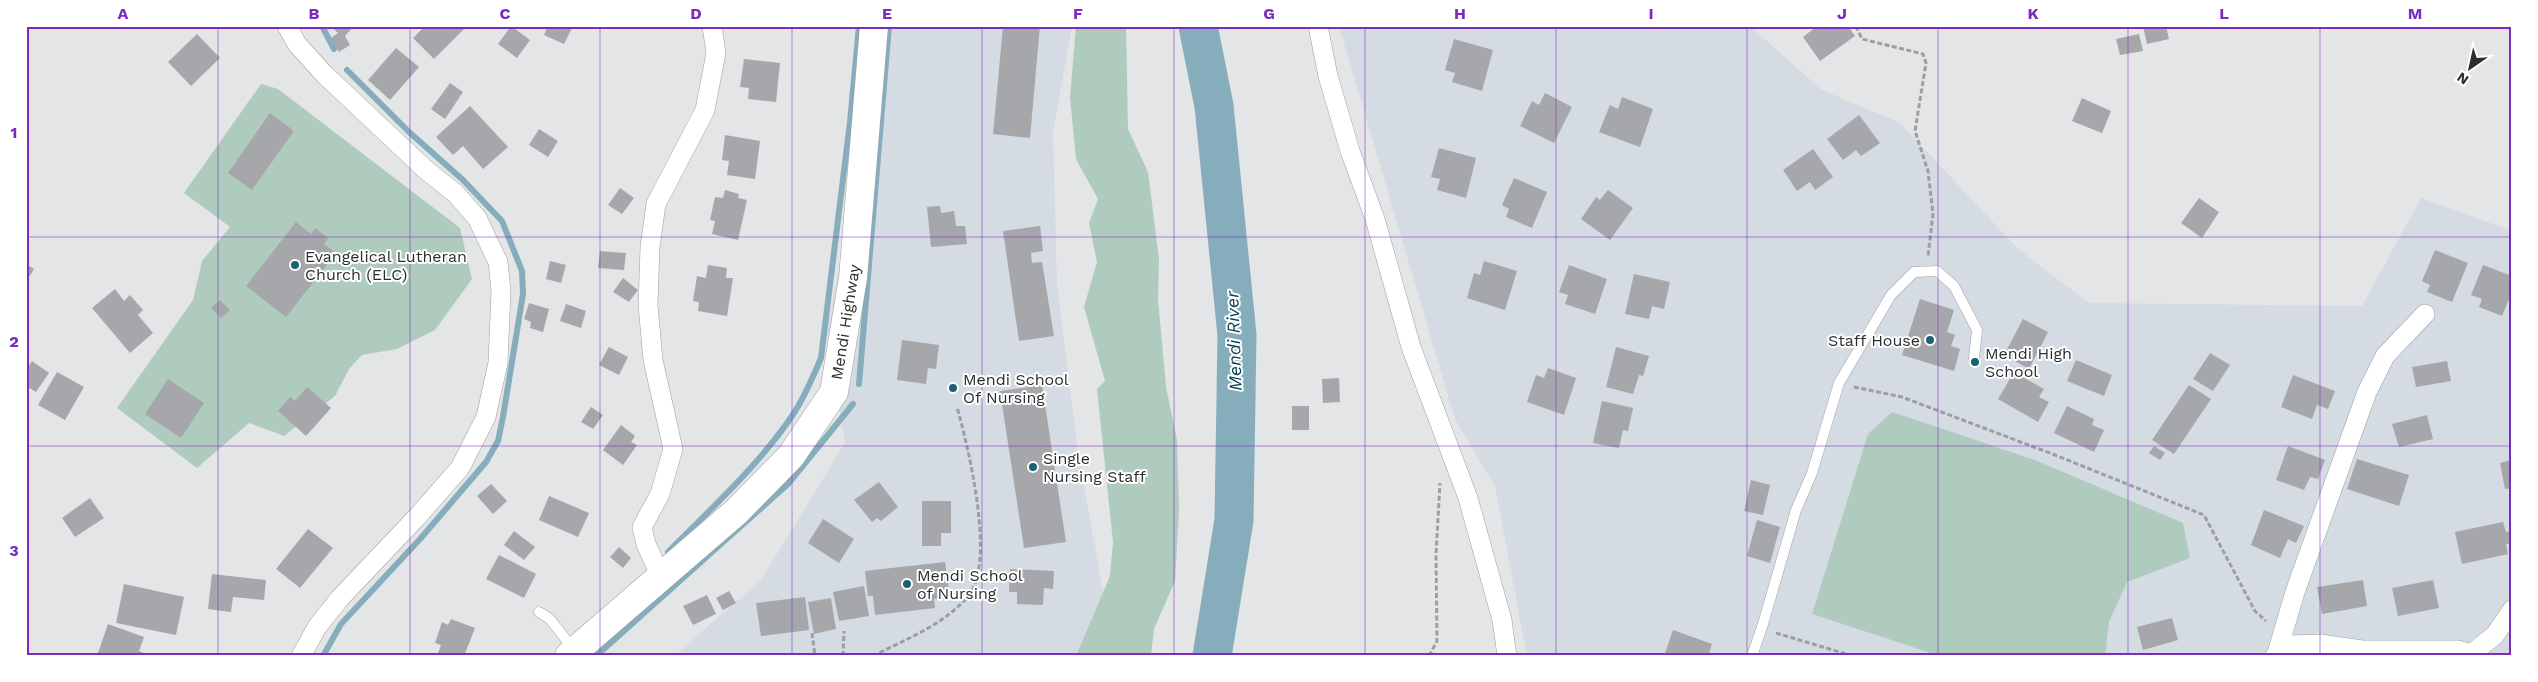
<svg xmlns="http://www.w3.org/2000/svg" width="2538" height="682" font-family="'Work Sans',sans-serif">
<style>
.built{fill:#d4dbe3}
.grass{fill:#afcbbd}
.lines{fill:none;stroke-linecap:round;stroke-linejoin:round}
.stream{stroke:#86adbc;stroke-width:6}
.river{stroke:#86adbc;stroke-width:39}
.building{fill:#a5a7aa}
.lane-casing{stroke:#9ea0a2;stroke-width:11}
.street-casing{stroke:#9ea0a2;stroke-width:20}
.secondary-casing{stroke:#9ea0a2;stroke-width:29}
.path{stroke:#9c9e9f;stroke-width:3;stroke-dasharray:5 2.5;stroke-linecap:butt}
.lane{stroke:#fff;stroke-width:10}
.street{stroke:#fff;stroke-width:19}
.secondary{stroke:#fff;stroke-width:28}
.grid{fill:none;stroke:#7b2cbf;stroke-width:1;stroke-opacity:0.55}
.poi-dot{fill:#1c6173;stroke:#fff;stroke-width:2}
.labels{text-anchor:middle;stroke-width:4;stroke-linejoin:round;paint-order:stroke}
.poi-label{font-size:16px;fill:#2c2d2e;stroke:#fff;text-anchor:start}
.street-label{font-size:16px;fill:#2c2d2e;stroke:#fff}
.water-label{font-size:18px;font-style:italic;fill:#0b4354;stroke:#fff}
.neatline{fill:none;stroke:#7b2cbf;stroke-width:2}
.grid-label{font-size:16px;text-anchor:middle;font-weight:bold;fill:#7b2cbf}
</style>
<rect width="100%" height="100%" fill="#e3e5e7"/>
<!-- built -->
<path class="built" d="M883 26H1072L1053 132 1057 285 1078 453 1105 603 1080 656H674L761 580 845 443 827 333Z
M1339 26H1750L1822 90 1900 123 2018 249 2089 303 2362 306 2421 198 2512 231V656H1527L1495 486 1455 419Z"/>
<!-- grass -->
<path class="grass" d="M1076 26H1126L1128 129 1148 172 1159 259 1158 299 1166 387 1177 440 1179 510 1175 581 1154 629 1151 656H1076L1110 576 1113 542 1097 389 1105 381 1084 307 1097 262 1089 223 1098 199 1076 159 1070 97Z
M261 84 278 89 460 228 472 279 435 330 397 349 362 355 349 369 335 396 284 436 249 423 197 468 117 408 193 300 202 261 230 227 184 193Z
M1892 412 2035 460 2183 523 2190 558 2127 582 2109 622 2105 656H1940L1812 614 1868 434Z"/>
<g class="lines">
<!-- stream -->
<path class="stream" d="M322 26 334 49
M859 384 889 26
M668 552C711 509 761 463 794 413 805 396 813 377 821 358L850 122 859 26
M323 656 341 624 421 538 486 462 498 441 503 417 523 294 522 271 502 221 462 179 409 132 347 70
M596 656 788 484 853 404"/>
<!-- river -->
<path class="river" d="M1198 26 1214 106 1237 335 1234 520 1212 656"/>
</g>
<!-- building -->
<path class="building" d="M331 26H354L345 36 350 45 339 52 331 38 338 33Z
M425 26H467L434 59 413 38Z
M511 26 530 40 517 58 498 44Z
M548 26H573L564 44 544 35Z
M1003 26H1040L1030 138 993 134Z
M1817 26H1848L1855 36 1820 61 1803 37Z
M2143 26H2166L2169 39 2147 44Z
M197 34 220 58 191 86 168 62Z
M2139 34 2143 51 2120 55 2116 39Z
M1454 39 1493 50 1482 91 1452 82 1455 73 1445 70Z
M396 48 419 67 390 100 368 80Z
M744 59 780 63 776 102 748 99 749 88 740 87Z
M450 83 463 92 445 119 431 109Z
M1545 93 1572 107 1554 143 1520 126 1532 101 1539 105Z
M1622 97 1653 109 1640 147 1599 132 1610 105 1618 109Z
M2082 98 2111 111 2102 133 2072 121Z
M470 106 508 147 483 169 463 146 453 155 436 137Z
M270 113 294 131 252 190 228 173Z
M1859 115 1880 143 1861 156 1856 150 1843 160 1827 139Z
M539 129 558 141 548 157 529 145Z
M725 135 760 141 755 179 727 175 729 161 722 160Z
M1439 148 1476 158 1466 198 1437 190 1440 179 1431 177Z
M1813 149 1833 177 1815 190 1810 182 1797 191 1783 170Z
M1514 178 1547 192 1532 228 1506 217 1509 209 1502 205Z
M620 188 634 198 622 214 608 205Z
M725 190 739 194 738 198 747 200 738 240 712 234 715 221 710 220 715 197 723 198Z
M1608 190 1633 208 1610 240 1581 219 1596 197 1600 200Z
M2199 198 2219 212 2202 238 2181 223Z
M940 206 941 213 954 211 956 226H965L967 244 931 247 927 207Z
M296 222 311 234 315 228 328 238 324 244 336 253 286 317 246 286Z
M1040 226 1043 251 1031 253 1032 263 1042 262 1054 336 1019 341 1003 231Z
M2435 250 2468 263 2452 302 2427 292 2430 285 2422 281Z
M600 251 626 253 624 270 598 268Z
M550 261 566 265 561 283 546 279Z
M1484 261 1517 271 1505 310 1467 298 1474 273 1480 275Z
M26 264 34 269 26 282Z
M708 265 727 268 726 278H733L727 316 698 311 699 302 693 301 697 276 706 278Z
M1569 265 1607 279 1595 314 1565 304 1568 295 1559 292Z
M2483 265 2512 276V292L2502 316 2479 307 2482 299 2471 295Z
M1634 274 1670 282 1664 309 1652 306 1649 319 1625 314Z
M623 278 638 290 629 302 613 292Z
M115 289 124 301 130 295 143 310 138 315 153 333 130 353 92 308Z
M1920 299 1954 310 1947 332 1955 335 1951 346 1960 349 1954 371 1902 355Z
M220 300 230 310 221 318 211 308Z
M529 303 549 309 543 332 530 328 531 322 524 319Z
M566 304 586 311 581 328 560 321Z
M2023 319 2048 332 2029 369 2004 355Z
M902 340 939 345 936 369 928 368 926 384 897 380Z
M609 347 628 357 619 375 599 365Z
M1616 347 1649 356 1643 376 1639 375 1633 394 1606 387Z
M2210 353 2230 365 2213 391 2193 379Z
M2076 360 2112 375 2104 396 2067 381Z
M32 361 49 373 36 392 26 386V370Z
M2447 361 2451 381 2416 387 2412 367Z
M1548 368 1576 378 1564 415 1527 402 1536 375 1544 378Z
M57 372 84 387 65 420 38 405Z
M2014 372 2044 389 2039 397 2049 402 2038 422 1998 399Z
M2293 375 2335 391 2328 409 2317 405 2312 419 2281 407Z
M1339 378 1340 402 1323 403 1322 379Z
M168 379 204 403 181 438 145 414Z
M1042 385 1066 542 1024 548 1000 391Z
M2189 385 2211 399 2174 454 2152 440Z
M307 387 331 408 306 436 278 411 290 397 295 401Z
M1602 401 1633 408 1628 431 1623 430 1619 448 1593 443Z
M1292 406H1309V430H1292Z
M2067 406 2094 419 2092 425 2104 430 2094 452 2054 433Z
M591 407 603 415 593 429 581 422Z
M2427 415 2433 439 2399 447 2392 424Z
M621 425 635 436 631 442 637 445 623 465 603 450Z
M2154 446 2165 453 2160 460 2149 453Z
M2288 446 2325 460 2318 479 2310 477 2304 490 2276 480Z
M2357 459 2409 475 2399 506 2347 489Z
M2512 460V488L2505 489 2500 463Z
M1751 480 1770 485 1763 515 1744 511Z
M879 482 898 507 881 521 877 518 872 522 854 500Z
M491 484 507 501 493 514 477 496Z
M549 496 589 513 578 537 539 520Z
M90 498 104 518 75 537 62 518Z
M922 501H951V533H941V546H922Z
M2264 510 2304 526 2296 543 2288 539 2280 558 2251 545Z
M823 519 854 539 839 563 808 543Z
M1757 520 1780 527 1770 563 1747 556Z
M2503 522 2506 532 2511 531 2512 535V543L2506 544 2508 554 2462 564 2455 532Z
M308 529 333 548 300 588 276 569Z
M514 531 535 547 524 560 504 545Z
M619 547 631 558 623 568 610 557Z
M499 555 536 574 524 598 486 579Z
M945 562 950 598 934 599 935 608 875 615 873 596H868L865 571Z
M1010 569 1054 571 1053 589 1044 588 1043 605 1017 604V592H1009Z
M212 574 266 580 264 600 233 597 231 612 208 609Z
M2363 580 2367 606 2322 614 2317 587Z
M2433 580 2439 608 2398 616 2392 588Z
M124 584 184 597 176 635 116 623Z
M864 586 869 616 839 621 833 592Z
M729 591 736 603 723 610 716 598Z
M707 595 716 614 693 625 683 606Z
M805 597 809 630 761 636 756 603Z
M831 598 836 629 814 634 808 602Z
M2172 618 2178 640 2143 650 2137 627Z
M451 619 475 628 464 656H437L441 645 435 643 442 622 448 625Z
M108 624 144 637 139 651 151 656H97Z
M1673 630 1712 644 1708 656H1664Z"/>
<g class="lines">
<!-- lane casing -->
<g class="lane-casing">
<path id="lane" d="M539 612 550 619 574 650
M1752 656 1763 624 1796 510 1812 473 1839 383 1891 295 1914 272 1937 271 1954 286 1977 330 1974 358"/>
</g>
<!-- street casing -->
<g class="street-casing">
<path id="street" d="M287 26 297 44 324 74 426 170 455 193 477 218 498 262 501 291 498 363 486 417 460 468 417 517 340 598 317 627 301 656
M1318 26 1328 76 1350 151 1375 219 1411 347 1468 498 1502 620 1507 656
M661 577 646 544 642 527 660 494 673 449 653 360 648 305 650 247 656 204 705 110 716 53 712 26
M2281 652 2278 650 2295 592 2367 392 2385 356 2425 314
M2471 654 2495 635 2512 610
M2275 656 2290 645 2320 644 2362 650H2458L2478 656"/>
</g>
<!-- secondary casing -->
<g class="secondary-casing">
<path id="secondary" d="M569 656 736 512 791 456 834 392 853 278 874 26"/>
</g>
<!-- path -->
<path class="path" d="M1856 26 1862 39 1923 54 1926 63 1915 131 1928 171 1933 214 1928 256
M1854 387 1902 397 2055 455 2204 515 2255 611 2266 621
M812 633 815 656
M1776 633 1853 656
M843 656 844 631
M873 656C906 639 946 624 969 595 996 561 968 446 957 407
M1429 656 1437 641 1436 554 1440 483"/>
<!-- lane -->
<use href="#lane" class="lane"/>
<!-- street -->
<use href="#street" class="street"/>
<!-- secondary -->
<use href="#secondary" class="secondary"/>
</g>
<!-- grid -->
<path class="grid" d="M218 26V656M410 26V656M600 26V656M792 26V656M982 26V656M1174 26V656M1365 26V656M1556 26V656M1747 26V656M1938 26V656M2128 26V656M2320 26V656M26 237H2512M26 446H2512"/>
<!-- markers -->
<g class="poi-dot">
<circle cx="295" cy="265" r="5"/>
<circle cx="1930" cy="340" r="5"/>
<circle cx="1975" cy="362" r="5"/>
<circle cx="953" cy="388" r="5"/>
<circle cx="1033" cy="467" r="5"/>
<circle cx="907" cy="584" r="5"/>
</g>
<g class="labels">
<!-- poi labels -->
<g class="poi-label">
<text x="305" y="262">Evangelical Lutheran<tspan x="305" dy="18">Church (ELC)</tspan></text>
<text x="1920" y="346" text-anchor="end">Staff House</text>
<text x="1985" y="359">Mendi High<tspan x="1985" dy="18">School</tspan></text>
<text x="963" y="385">Mendi School<tspan x="963" dy="18">Of Nursing</tspan></text>
<text x="1043" y="464">Single<tspan x="1043" dy="18">Nursing Staff</tspan></text>
<text x="917" y="581">Mendi School<tspan x="917" dy="18">of Nursing</tspan></text>
</g>
<!-- street labels -->
<g class="street-label">
<text transform="translate(845 322) rotate(-81)" y="6">Mendi Highway</text>
</g>
<!-- water labels -->
<g class="water-label">
<text transform="translate(1234 341) rotate(-92)" y="6">Mendi River</text>
</g>
</g>
<!-- border -->
<rect width="2538" height="682" fill="none" stroke="#ffffff" stroke-width="55"/>
<!-- north arrow -->
<g transform="translate(2470 68) rotate(214)" stroke="#ffffff" stroke-width="4" paint-order="stroke">
<path d="M0-4L9 19L0 12L-9 19Z" fill="#2c2d2e"/>
<text y="-8" font-size="14" font-weight="bold" text-anchor="middle" fill="#2c2d2e">N</text>
</g>
<rect x="28" y="28" width="2482" height="626" class="neatline"/>
<g class="grid-label">
<text x="123" y="19">A</text>
<text x="314" y="19">B</text>
<text x="505" y="19">C</text>
<text x="696" y="19">D</text>
<text x="887" y="19">E</text>
<text x="1078" y="19">F</text>
<text x="1269" y="19">G</text>
<text x="1460" y="19">H</text>
<text x="1651" y="19">I</text>
<text x="1842" y="19">J</text>
<text x="2033" y="19">K</text>
<text x="2224" y="19">L</text>
<text x="2415" y="19">M</text>
<text x="14" y="138">1</text>
<text x="14" y="347">2</text>
<text x="14" y="556">3</text>
</g>
</svg>
